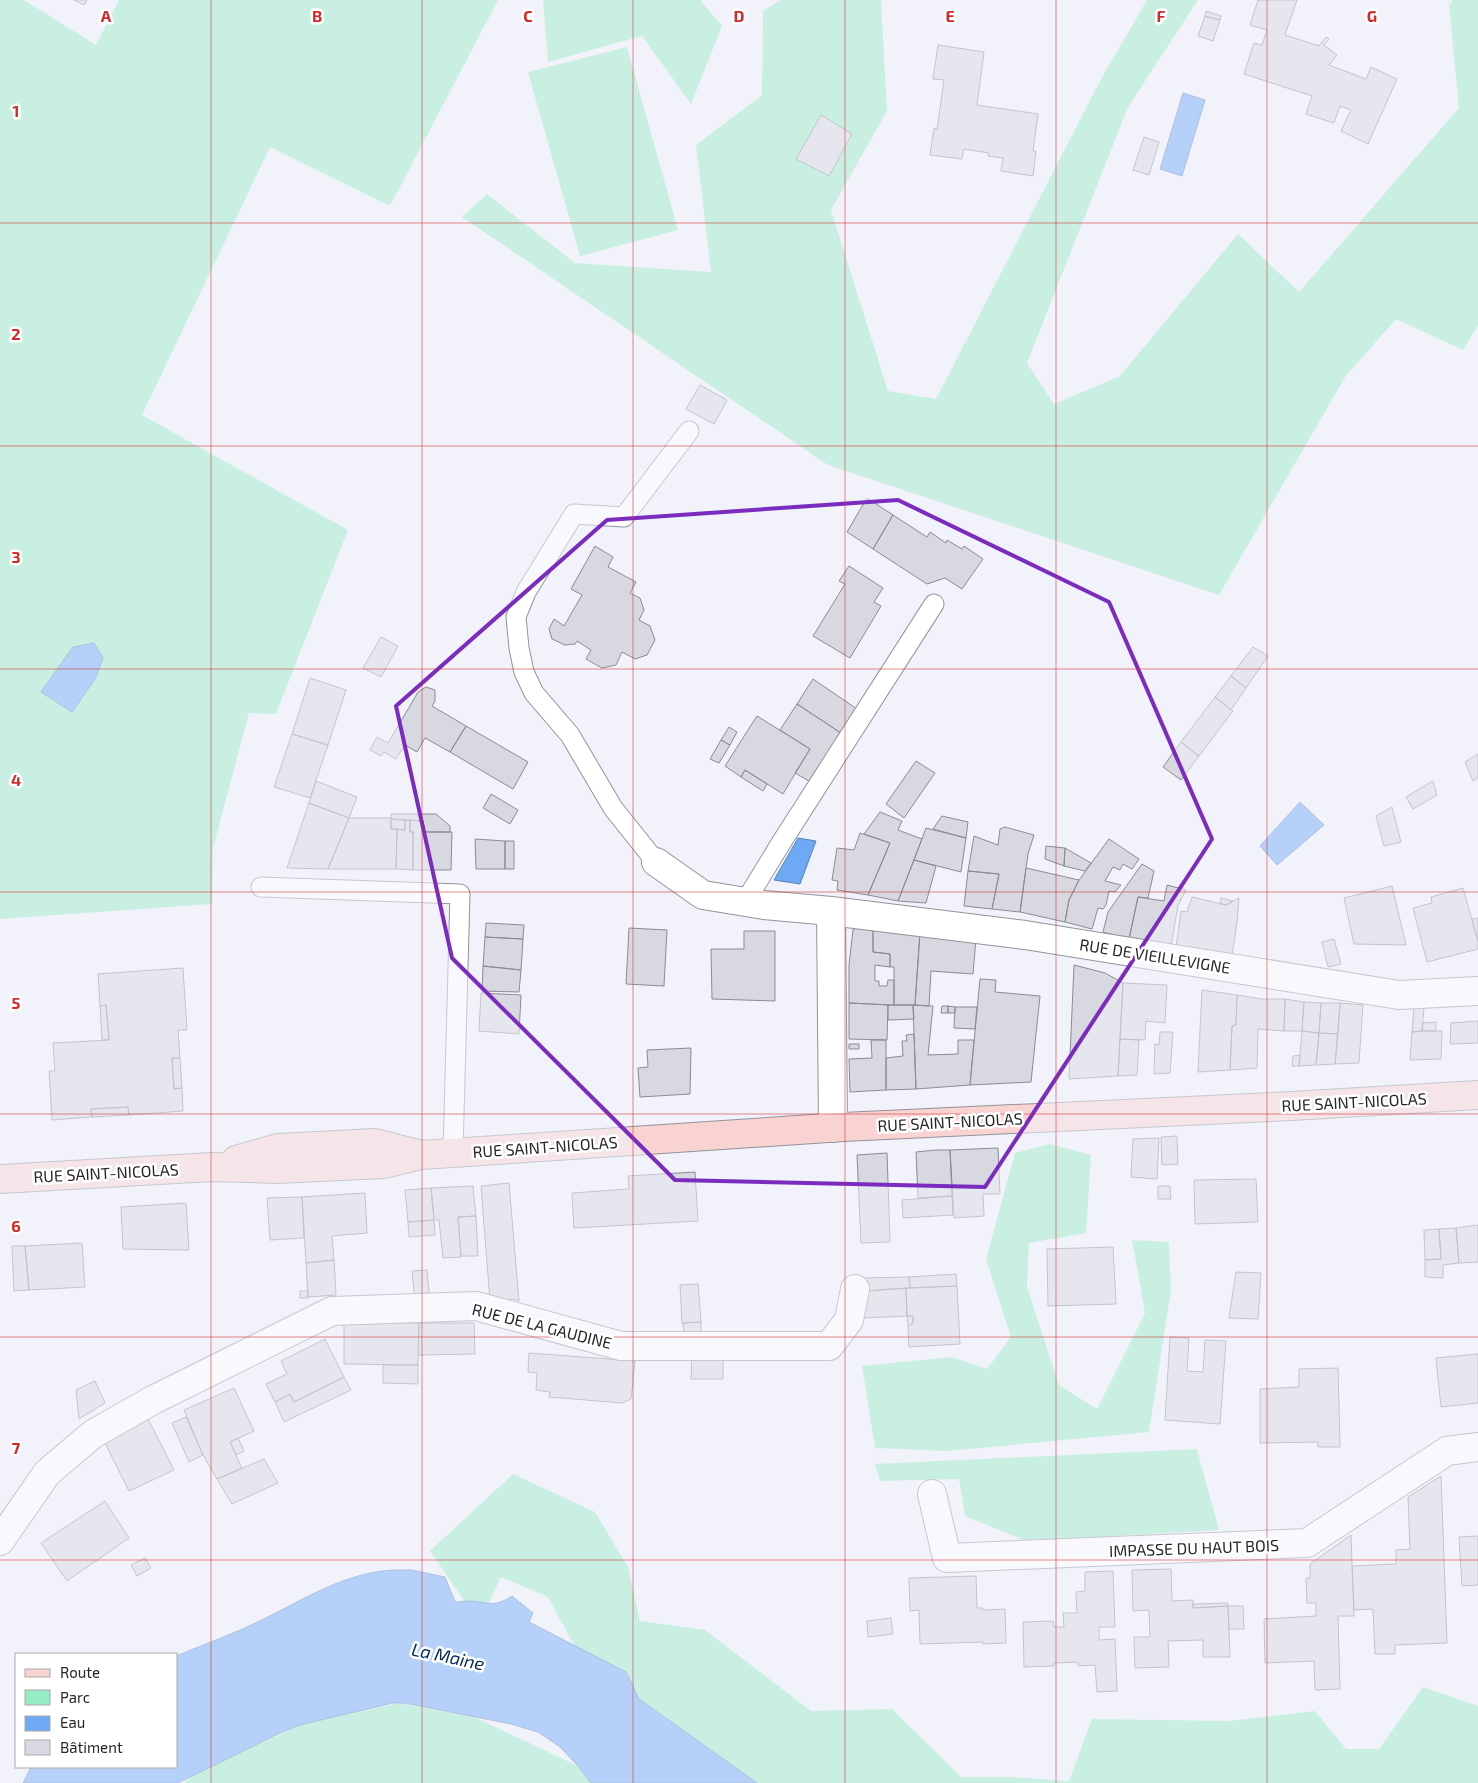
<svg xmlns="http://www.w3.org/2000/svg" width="1478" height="1783" font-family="'Exo 2',sans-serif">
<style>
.green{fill:#96ecc4}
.water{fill:#6ea9f5;stroke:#5982b9}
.building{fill:#d8d8e0;stroke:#8b8b93}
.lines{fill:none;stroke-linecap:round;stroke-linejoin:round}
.lane-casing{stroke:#93939b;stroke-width:21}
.street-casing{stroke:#93939b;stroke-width:30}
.secondary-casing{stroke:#93939b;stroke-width:30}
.lane{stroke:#fff;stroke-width:19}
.street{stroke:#fff;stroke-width:28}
.secondary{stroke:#f8d3d1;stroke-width:28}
.marked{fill:none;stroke:#7b2cbf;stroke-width:4;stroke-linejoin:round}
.grid{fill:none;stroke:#d62828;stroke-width:1;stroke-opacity:0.55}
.labels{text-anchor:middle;stroke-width:5;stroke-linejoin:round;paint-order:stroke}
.street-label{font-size:16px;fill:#28282c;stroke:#fff}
.water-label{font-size:18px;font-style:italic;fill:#012a58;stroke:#fff}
.grid-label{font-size:16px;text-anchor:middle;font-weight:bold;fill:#d62828;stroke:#fff;stroke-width:5;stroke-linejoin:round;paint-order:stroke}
</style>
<rect width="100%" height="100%" fill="#f2f2fb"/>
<!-- green -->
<path class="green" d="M0 0H24L96 45 119 0H498L390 206 270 147 142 415 348 530 276 714 249 713 213 848 212 904 0 919Z
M543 0H700L722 26 691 104 642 36 548 62Z
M781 0H881L887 111 831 210 888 391 936 399 1101 79 1147 0H1198L1128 107 1027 363 1054 404 1120 376 1238 234 1299 292 1459 108 1449 5 1453 0H1478V325L1463 350 1396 319 1345 377 1219 595 828 465 462 217 487 194 575 263 711 272 696 145 762 95 763 11Z
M627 47 678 230 580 256 528 72Z
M1050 1144 1091 1155 1086 1233 1029 1243 1027 1287 1059 1385 1097 1409 1145 1313 1132 1240 1169 1242 1171 1290 1149 1432 948 1451 875 1448 862 1366 952 1357 987 1369 1011 1337 986 1259 1015 1153Z
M1197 1449 1219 1530 1026 1541 965 1516 959 1479 880 1481 875 1464Z
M513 1474 595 1512 628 1567 640 1621 705 1630 811 1711 892 1709 961 1777H1010L1069 1781 1092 1719 1230 1721 1315 1711 1346 1749H1379L1423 1687 1478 1706V1783H720L589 1673 548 1597 501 1577 479 1623 430 1551Z
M399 1703 474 1717 578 1766 591 1783H184L194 1774 300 1725Z"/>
<!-- water -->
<path class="water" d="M1183 93 1205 100 1182 176 1160 169Z
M94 643 103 658 95 679 72 712 41 692 73 647Z
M1300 802 1324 825 1277 865 1260 846Z
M798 838 816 841 800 884 774 880Z
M392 1570H411L445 1577 455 1602C460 1602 463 1601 467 1601 487 1601 492 1609 512 1596L533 1613 529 1622 626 1672 639 1699 757 1783H591L578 1766 560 1747 538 1732 511 1724 405 1703H393L300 1725 282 1732 178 1783H23L31 1767H176V1656C205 1644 236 1633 264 1619 308 1597 343 1574 392 1570Z"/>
<!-- building -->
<path class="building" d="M74 0H87L84 5Z
M1258 0H1297L1285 35 1319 46 1326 37 1329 39 1324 45 1337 55 1329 65 1366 79 1371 67 1397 79 1368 144 1341 131 1351 110 1340 106 1334 123 1306 114 1312 96 1244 74 1254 43 1262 45 1267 30 1250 25Z
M1206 11 1221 16 1220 20 1205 16Z
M1205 16 1220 20 1213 41 1198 36Z
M938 45 984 52 977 105 1038 114 1033 151H1036L1033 176 1001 171 1003 158 988 156 989 153 964 149 962 159 930 155 934 128 937 129 944 80 933 79Z
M821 115 852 134 829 176 796 159Z
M1144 137 1159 142 1149 175 1133 170Z
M700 385 727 400 714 424 686 409Z
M867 498 893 515 873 549 847 532Z
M893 515 927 537 930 532 946 543 947 540 962 549 964 546 983 559 962 589 945 578 927 584 873 549Z
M595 546 613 557 608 567 636 582 630 593 640 598 644 610 639 620 650 626 655 640 647 655 635 659 622 652 616 665 602 668 586 659 591 650 577 641 575 644 565 645 552 639 549 629 554 619 564 626 582 595 571 589Z
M849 566 883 588 874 602 881 606 850 658 813 636 845 584 839 581Z
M381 637 398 646 381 677 363 668Z
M1253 647 1268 656 1246 688 1231 676Z
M1231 676 1246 688 1231 710 1215 697Z
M310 678 346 690 328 745 292 734Z
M813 679 857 709 841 733 797 704Z
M426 687 435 690V701L432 706 466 726 450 752 425 738 417 752 405 745 396 759 384 752 381 756 370 750 377 737 388 743 418 692Z
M1215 697 1233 711 1199 756 1181 742Z
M797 704 841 733 809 781 795 773 810 749 780 730Z
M757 716 810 749 783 794 745 770 741 777 725 766Z
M466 726 528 762 513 789 450 752Z
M729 727 737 732 730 745 721 740Z
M292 734 328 745 310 798 274 787Z
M721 740 730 745 719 763 710 759Z
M1181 742 1199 756 1181 780 1163 767Z
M1478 754V778L1473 781 1465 762Z
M916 761 935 773 904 818 886 804Z
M745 770 767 784 763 791 741 777Z
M316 781 357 797 349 818 309 803Z
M1433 781 1437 795 1413 809 1406 797Z
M491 794 518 810 510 824 483 808Z
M309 803 349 818 328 869 287 868Z
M1392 807 1401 842 1384 846 1376 816Z
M880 812 902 821 898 830 922 839 898 901 868 895 890 843 864 834Z
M391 814H436L450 826V832H423V821L391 819Z
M942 816 968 822 966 838 933 829Z
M349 818H391V829H397L396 869H328Z
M391 819 405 820V830L391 829Z
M405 820H410V832H413V870L396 869 397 829 405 830Z
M410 820 423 821V832H452L451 870H413V832H410Z
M1005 827 1034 835 1028 854 1020 912 992 909 999 874 968 871 974 836 998 845 1000 829Z
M926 828 966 838 961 872 914 860Z
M860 833 890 843 868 895 837 890 838 881 832 880 837 848 854 850Z
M475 839 505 841V869H476Z
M1109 839 1139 859 1132 869 1123 864 1120 870 1113 867 1105 881 1121 885 1115 892 1109 891 1106 905 1103 909 1098 908 1092 929 1065 922 1069 900 1079 880Z
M505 841H514V869H505Z
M1046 846 1065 848 1064 866 1045 859Z
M1065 848 1091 863 1085 871 1064 866Z
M914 860 936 866 926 903 898 901Z
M1142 864 1154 871 1148 898 1138 897 1129 939 1103 932 1108 912Z
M1026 868 1079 880 1069 900 1065 922 1020 912Z
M968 871 999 874 992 909 964 906Z
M1167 885 1186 890 1178 905 1171 947 1129 939 1138 897 1164 901Z
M1392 886 1406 945 1354 944 1344 898Z
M1463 888 1478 942V949L1427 962 1413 908 1432 903 1431 897Z
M1192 897 1226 905 1239 898 1237 922 1232 956 1176 948 1181 911 1187 912Z
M1221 898 1233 901 1226 905 1220 904Z
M1478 918V942L1472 919Z
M486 923 524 925 523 939 485 937Z
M859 926 873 927V952L890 954V967L875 965V981H879V986H887L888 980H894V1005L849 1003V965L853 930Z
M873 927 920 932 915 1005H894V967H890V954L873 952Z
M629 928 667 930 664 986 626 984Z
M744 931H775V1001L712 999 711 949H744Z
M920 932 976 938 973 974 931 971 929 1006 915 1005Z
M485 937 523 939 521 970 483 966Z
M1334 939 1341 964 1328 967 1322 942Z
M1074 965 1105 973 1123 983 1118 1076 1069 1079Z
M483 966 521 970 519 992 482 991Z
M183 968 187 1030H178L180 1058H172L174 1089 182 1088 183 1111 129 1115 128 1107 91 1109 92 1117 52 1120 49 1071H55L53 1043 109 1040 106 1005 100 1006 98 974Z
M980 979 996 980 995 992 1040 996 1031 1082 970 1085Z
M1123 983 1167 985 1165 1023 1146 1021 1145 1040 1120 1039Z
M1202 990 1237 995 1236 1025 1232 1026 1230 1070 1198 1072Z
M481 993 521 995 519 1034 479 1031Z
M1237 995 1261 999H1285L1284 1031 1258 1029 1257 1068 1230 1070 1232 1026 1236 1025Z
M1285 999 1304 1002 1302 1031H1284Z
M1304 1002 1321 1003 1319 1033 1302 1031Z
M849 1003 888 1005 887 1040 849 1039Z
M1321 1003H1340L1338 1034 1319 1033Z
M1340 1003 1363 1005 1359 1063 1335 1064Z
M106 1005 109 1040H102L100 1006Z
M888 1005H913L914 1019 888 1020Z
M913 1005 933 1006 928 1055 958 1054V1040H974L970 1085 916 1089Z
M942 1006H948V1013H941Z
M948 1006 955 1007V1013H948Z
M955 1007H977L975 1029 954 1028Z
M1414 1007H1424L1422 1031 1412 1032Z
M1478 1021V1043L1450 1044 1451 1023Z
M1436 1022V1031H1422L1423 1023Z
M1302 1031 1319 1033 1316 1065 1299 1066Z
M1422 1031H1442L1441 1059 1410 1060 1412 1032Z
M1160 1032H1173L1170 1073 1154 1074 1155 1044 1159 1045Z
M1319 1033 1338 1034 1335 1064 1316 1065Z
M914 1034 916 1089 886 1090V1058L903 1056 902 1041H907L906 1035Z
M1120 1039 1139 1040 1137 1075 1118 1076Z
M871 1040H886V1090L850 1092 849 1059 872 1058Z
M849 1044H859V1049H849Z
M691 1048 690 1094 640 1097 638 1068 648 1067 647 1050Z
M1300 1055 1299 1066H1292L1293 1056Z
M172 1058H180L182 1088 174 1089Z
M128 1107 129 1115 92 1117 91 1109Z
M1177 1136 1178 1164 1162 1165 1161 1137Z
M1159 1138 1157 1179 1131 1177 1133 1139Z
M998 1148 1000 1194H983L984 1216 954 1218 950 1150Z
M936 1150H950L952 1196 918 1198 916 1152Z
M887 1153 890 1242 861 1243 857 1155Z
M695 1172 698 1221 574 1228 572 1193 629 1189 628 1176Z
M1256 1179 1258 1222 1195 1224 1194 1180Z
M509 1183 519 1301 513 1299 490 1301 481 1186Z
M473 1186 476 1216 458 1217 461 1257 443 1258 439 1220H434L431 1188Z
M1158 1186H1170L1171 1199H1158Z
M431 1188 434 1220 408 1222 405 1190Z
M365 1193 367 1233 332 1236 334 1260 306 1263 302 1197Z
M952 1196 953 1215 903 1218 902 1200Z
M302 1197 304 1238 270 1240 267 1198Z
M186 1203 189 1250 123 1249 121 1207Z
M476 1216 478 1256H461L458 1217Z
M434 1220 435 1235 409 1237 408 1222Z
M1478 1225V1262L1459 1263 1456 1228Z
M1456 1228 1459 1263 1443 1265V1278L1425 1277V1260L1441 1259 1439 1229Z
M1439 1229 1441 1259 1425 1260 1424 1230Z
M82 1243 85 1287 29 1290 25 1246Z
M12 1246H25L29 1290 14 1291Z
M1113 1247 1116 1304 1048 1306 1047 1249Z
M334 1260 336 1295 308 1297 306 1263Z
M427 1270 430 1302 415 1301 412 1271Z
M1236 1272 1261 1273 1258 1319 1229 1318Z
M956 1274 957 1286 910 1288 909 1277Z
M909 1277 910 1288 865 1291 863 1278Z
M698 1284 701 1322 682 1323 680 1285Z
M957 1286 960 1344 909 1347 908 1326 913 1323V1316H907L906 1288Z
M906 1288 907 1316 864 1318 865 1291Z
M300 1291H308V1298H300Z
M907 1316H913V1323L908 1326Z
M701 1322V1337H684L683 1323Z
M344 1323H419L418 1365 344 1364Z
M419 1323H474L475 1354 418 1355Z
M1170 1337 1189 1338 1187 1371 1203 1372 1205 1340 1226 1341 1220 1424 1165 1420Z
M325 1339 344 1377 294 1402 290 1394 275 1402 266 1384 287 1374 281 1361Z
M529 1353 635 1361 631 1399 622 1403 549 1397 550 1392 536 1390 537 1373 528 1372Z
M1478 1354V1403L1441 1407 1436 1358Z
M692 1356 723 1357V1379H691Z
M383 1365H418V1384L383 1383Z
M1338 1368 1340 1447H1318V1442L1260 1443V1389L1299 1387V1369Z
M344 1377 351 1390 284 1422 275 1402 290 1394 294 1402Z
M95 1381 105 1403 79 1419 76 1390Z
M234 1388 254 1431 230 1442 242 1468 217 1479 203 1455 184 1410Z
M186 1417 203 1455 189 1462 172 1423Z
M148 1419 174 1470 129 1491 104 1441Z
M238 1438 244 1451 236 1455 230 1442Z
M264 1459 278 1483 232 1504 217 1479Z
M1441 1476 1447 1643 1395 1645V1654H1375L1373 1609 1354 1610 1352 1566 1396 1564V1550L1410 1549 1408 1497Z
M105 1501 129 1538 67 1581 41 1543Z
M1351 1535 1354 1616H1338L1340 1689 1315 1690 1314 1661 1265 1663 1264 1619 1316 1616V1603H1307L1306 1578H1310V1564Z
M1478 1536V1585L1462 1586 1459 1537Z
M145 1558 151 1568 137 1576 131 1565Z
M1171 1569 1172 1601 1193 1600V1608L1228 1606 1230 1657H1203V1640L1168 1641 1169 1667 1135 1668 1134 1637H1150L1149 1610 1133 1611 1132 1570Z
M1113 1571 1115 1627H1099V1640L1115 1639 1117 1691 1097 1692 1095 1665 1078 1666V1662L1054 1663V1666L1024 1667 1023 1622 1053 1621 1054 1627H1064L1063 1613H1077L1076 1592 1085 1591V1572Z
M976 1576 977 1608H983V1610L1005 1609 1006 1643 983 1644V1642L920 1644 919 1610 910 1611 909 1578Z
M1228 1603V1606L1193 1608V1604Z
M1228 1606H1243L1244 1629H1229Z
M891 1618 893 1634 868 1637 867 1621Z"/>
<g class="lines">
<!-- lane casing -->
<g class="lane-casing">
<path id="lane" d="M656 862 613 808 570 735 534 693 524 672 519 648 516 617 526 592 574 514 624 517 689 431
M261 887 460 894 453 1153
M745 902 781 843 934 604"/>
</g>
<!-- street casing -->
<g class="street-casing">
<path id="street" d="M656 862 703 895 764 905 831 911 1025 935 1399 995 1478 991
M831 911 833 1128
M932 1494 947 1558 1307 1543 1447 1451 1478 1447
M0 1541 47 1473 93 1434 153 1400 332 1311 476 1306 621 1346H829L849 1320 855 1289"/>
</g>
<!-- secondary casing -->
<g class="secondary-casing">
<path id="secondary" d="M236 1160 278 1148 375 1143 418 1154
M0 1179 212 1167 277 1169 384 1164 421 1155 843 1127 1292 1106 1478 1095"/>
</g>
<!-- lane -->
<use href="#lane" class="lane"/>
<!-- street -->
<use href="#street" class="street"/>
<!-- secondary -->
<use href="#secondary" class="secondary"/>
</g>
<!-- marked area -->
<path d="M0 0H1478V1783H0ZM898 500 1109 602 1212 839 985 1187 675 1180 452 958 396 706 607 520Z" fill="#f2f2fb" fill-opacity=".55" fill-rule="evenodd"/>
<path class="marked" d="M898 500 1109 602 1212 839 985 1187 675 1180 452 958 396 706 607 520Z"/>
<!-- grid -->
<path class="grid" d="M211 0V1783M422 0V1783M633 0V1783M845 0V1783M1056 0V1783M1267 0V1783M0 223H1478M0 446H1478M0 669H1478M0 892H1478M0 1114H1478M0 1337H1478M0 1560H1478"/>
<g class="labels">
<!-- street labels -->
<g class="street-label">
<text transform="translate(1155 956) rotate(9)" y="6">RUE DE VIEILLEVIGNE</text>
<text transform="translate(1354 1102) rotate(-3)" y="6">RUE SAINT-NICOLAS</text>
<text transform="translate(950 1122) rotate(-3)" y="6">RUE SAINT-NICOLAS</text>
<text transform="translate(545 1147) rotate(-4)" y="6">RUE SAINT-NICOLAS</text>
<text transform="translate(106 1173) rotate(-3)" y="6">RUE SAINT-NICOLAS</text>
<text transform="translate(542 1326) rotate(14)" y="6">RUE DE LA GAUDINE</text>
<text transform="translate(1194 1548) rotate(-2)" y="6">IMPASSE DU HAUT BOIS</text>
</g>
<!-- water labels -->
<g class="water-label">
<text transform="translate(448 1657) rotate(12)" y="6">La Maine</text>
</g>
</g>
<g class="grid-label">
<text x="106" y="22">A</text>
<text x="317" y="22">B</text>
<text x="528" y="22">C</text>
<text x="739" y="22">D</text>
<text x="950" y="22">E</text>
<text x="1161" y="22">F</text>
<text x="1372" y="22">G</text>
<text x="16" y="117">1</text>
<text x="16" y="340">2</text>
<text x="16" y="563">3</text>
<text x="16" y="786">4</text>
<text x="16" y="1009">5</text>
<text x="16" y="1232">6</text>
<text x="16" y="1454">7</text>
</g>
<!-- legend -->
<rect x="15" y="1653" width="162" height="115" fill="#ffffff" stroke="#a9a9ab"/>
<rect x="25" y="1669" width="25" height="8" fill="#f8d3d1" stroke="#a9a9ab"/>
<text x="60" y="1678" font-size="15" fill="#28282c">Route</text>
<rect x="25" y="1690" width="25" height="15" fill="#96ecc4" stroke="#a9a9ab"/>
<text x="60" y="1703" font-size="15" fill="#28282c">Parc</text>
<rect x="25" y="1716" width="25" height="15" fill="#6ea9f5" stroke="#a9a9ab"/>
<text x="60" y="1728" font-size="15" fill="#28282c">Eau</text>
<rect x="25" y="1740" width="25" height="15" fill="#d8d8e0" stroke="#a9a9ab"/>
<text x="60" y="1753" font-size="15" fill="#28282c">Bâtiment</text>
</svg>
